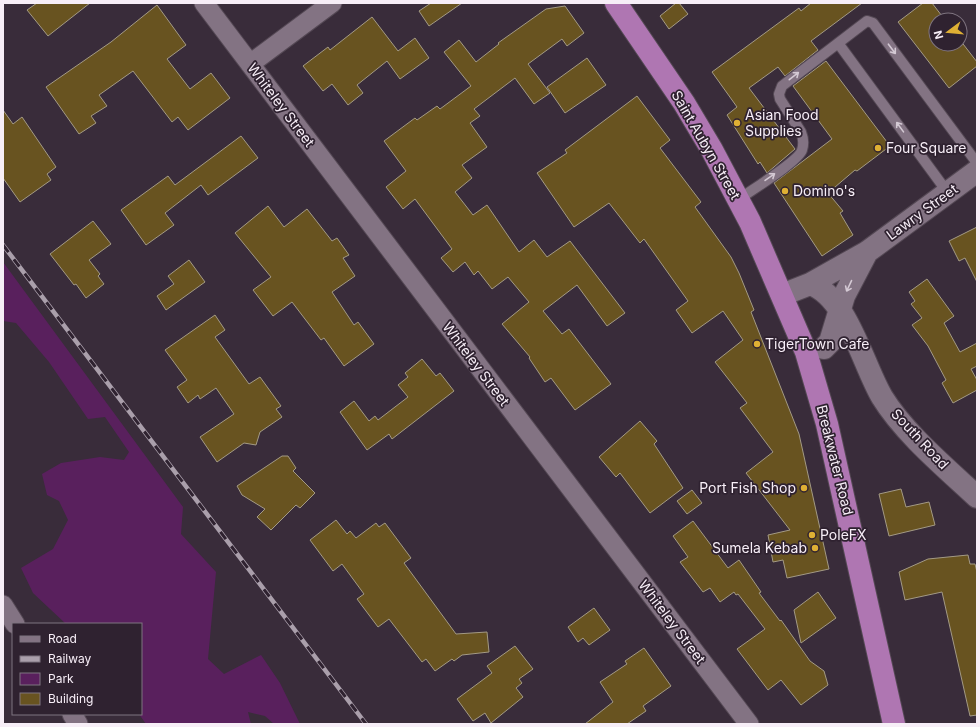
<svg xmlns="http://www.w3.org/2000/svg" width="980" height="727" font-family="Inter,sans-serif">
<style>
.green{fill:#59205d}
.building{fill:#685320;stroke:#a39a85}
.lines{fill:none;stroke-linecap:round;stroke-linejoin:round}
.service-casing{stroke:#544854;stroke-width:12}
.minor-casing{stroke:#544854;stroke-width:21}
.tertiary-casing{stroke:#544854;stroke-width:24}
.trunk-casing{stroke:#544854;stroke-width:24}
.service{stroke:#837383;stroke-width:10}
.minor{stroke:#837383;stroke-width:19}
.tertiary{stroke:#837383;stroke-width:22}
.trunk{stroke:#af76b2;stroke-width:22}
.rail-casing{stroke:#aa9fab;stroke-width:4.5}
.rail{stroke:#2f2230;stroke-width:3;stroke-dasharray:9;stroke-linecap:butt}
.oneway{stroke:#d4c9d4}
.poi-dot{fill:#dfb034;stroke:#2f2230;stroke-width:1.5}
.labels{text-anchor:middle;stroke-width:3.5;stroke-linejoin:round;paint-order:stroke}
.street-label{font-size:14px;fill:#f7eef7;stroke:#2f2230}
.poi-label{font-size:14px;fill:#f7eef7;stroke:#2f2230;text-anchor:start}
</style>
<rect width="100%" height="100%" fill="#392c3a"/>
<!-- green -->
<path class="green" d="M3 262 183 507 181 534 216 572 208 659 224 674 261 655 280 683 300 724H274L265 716 248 712 251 724H146L139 714H141V624H66L33 593 21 568 53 549 68 520 59 501 47 495 42 474 61 463 100 457 124 460 129 452 105 417 88 419 49 362 16 323 3 321Z"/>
<!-- building -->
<path class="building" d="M37 3H90L48 36 27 10Z
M431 3H462L429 26 419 11Z
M676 3H679L688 14 669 29 660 16Z
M811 3H862L811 41 818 50 785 76 778 67 749 88 795 149 767 173 760 162 758 164 727 115 737 107 712 72 799 8 801 11Z
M923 3H932L945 20H936V44H960V40L977 62V66L949 88 898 22Z
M157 5 186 45 167 59 190 89 211 73 230 98 188 130 178 117 172 122 133 71 99 95 107 106 91 116 96 123 79 134 46 87 111 42Z
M565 6 584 33 567 46 562 39 528 64 550 93 534 104 515 78 474 109 480 116 470 123 487 147 462 165 472 178 455 192 473 215 487 205 519 252 534 240 547 257 570 241 625 313 607 326 577 285 543 311 562 334 569 329 611 384 575 410 551 378 545 382 529 358 530 357 502 324 529 302 508 277 492 289 478 271 474 275 465 262 453 272 441 258 452 249 415 199 403 209 386 187 406 171 384 141 415 118 417 120 437 106 440 109 471 86 444 52 459 40 476 62 499 44 498 43 546 9Z
M372 17 398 51 415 38 429 58 400 79 387 61 357 85 363 93 348 105 332 84 323 91 303 66 328 47 330 50Z
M587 58 606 85 565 113 547 87Z
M826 61 890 146 857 171 855 170 828 193 843 211 840 213 853 235 822 256 774 183 832 139 793 86Z
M637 96 670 140 660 148 701 202 695 207 731 257 739 273 754 310 751 312 799 434 829 569 787 578 783 560 773 562 768 535 790 530 746 473 773 452 740 408 747 403 715 362 743 340 723 311 692 333 676 310 688 301 644 239 640 243 609 203 574 227 537 173 567 153 565 150Z
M3 110 13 124 22 117 56 167 47 174 51 180 20 202 3 178Z
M241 136 258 158 208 195 201 185 165 213 174 225 146 245 121 210 168 176 175 185Z
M268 206 284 227 307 209 332 241 337 238 349 255 343 258 355 276 332 292 354 325 358 322 374 344 344 366 324 338 321 340 292 302 273 316 253 290 271 277 235 233Z
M93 221 111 244 89 260 100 274 98 276 104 284 86 298 76 284 74 285 50 254Z
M977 227V282L965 258 959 261 949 241Z
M189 260 205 282 166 310 157 296 174 284 168 276Z
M927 279 954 316 944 323 960 352 977 343V366L971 369 977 380V390L953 403 942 383 946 380 928 346 912 325 922 318 911 304 915 301 909 292Z
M215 315 225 330 215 337 249 384 260 377 281 406 276 409 282 417 260 432 256 445 244 443 217 462 200 437 234 414 216 388 200 399 198 395 188 403 177 387 187 380 165 350Z
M422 359 436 376 440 373 454 391 392 439 389 434 367 450 340 412 354 401 369 421 375 416 378 420 408 397 398 385 408 377 405 373Z
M640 421 657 441 654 444 683 488 650 513 620 473 616 477 599 457Z
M282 456H288L296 468 293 471 315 493 300 508 296 505 271 530 257 517 265 509 242 495 237 486Z
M901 489 906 507 929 502 935 525 889 536 879 494Z
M692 490 702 503 687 514 677 501Z
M336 520 347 534 350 531 356 538 376 523 379 527 385 523 411 558 404 563 456 634 487 632 489 652 462 655 454 661 452 659 435 671 426 659 422 662 389 619 378 627 357 599 364 594 342 564 333 571 310 540Z
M693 521 728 568 739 560 761 592 759 593 780 621 781 620 810 661 824 671 828 685 801 705 781 680 768 690 737 649 765 629 738 594 736 595 734 592 720 602 710 588 703 592 680 562 688 557 673 536Z
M968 555 970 564H975L977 572V715L970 716 942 592 905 600 899 572 928 559Z
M818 592 836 618 801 643 794 610Z
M594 608 610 630 589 645 583 638 578 642 568 627Z
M515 646 533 669 519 679 522 683 516 688 523 697 491 723 485 713 473 721 457 699 492 673 487 666Z
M644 648 671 686 643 706 646 711 627 724H585L613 702 600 682 627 664 625 661Z"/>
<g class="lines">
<!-- service casing -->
<g class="service-casing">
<path id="service" d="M838 43 948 193
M738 200C750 191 799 161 802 150 804 144 803 137 801 132L780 99 779 94 782 86 867 21 873 23 977 163"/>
</g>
<!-- minor casing -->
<g class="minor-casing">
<path id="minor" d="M204 3 749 724
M250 64 332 3
M3 605 15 624
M72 714 78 724"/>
</g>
<!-- tertiary casing -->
<g class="tertiary-casing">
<path id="tertiary" d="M810 284C847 296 863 365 882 397 904 433 946 468 977 497
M782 295 810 284 867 252 977 171
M824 348 830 342 844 296 867 252"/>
</g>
<!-- trunk casing -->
<g class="trunk-casing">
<path id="trunk" d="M616 3 684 103 712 150 750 222 806 352 827 424 894 724"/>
</g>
<!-- service -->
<use href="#service" class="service"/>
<!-- minor -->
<use href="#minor" class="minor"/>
<!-- tertiary -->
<use href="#tertiary" class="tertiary"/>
<!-- trunk -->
<use href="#trunk" class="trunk"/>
<!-- rail casing -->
<g class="rail-casing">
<path id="rail" d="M3 245 366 724"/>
</g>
<!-- rail -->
<use href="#rail" class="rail"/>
</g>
<!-- one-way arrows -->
<defs><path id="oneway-shaft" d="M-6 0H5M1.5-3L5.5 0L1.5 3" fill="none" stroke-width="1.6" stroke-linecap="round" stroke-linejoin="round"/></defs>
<g class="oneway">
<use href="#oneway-shaft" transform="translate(892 49) rotate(53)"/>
<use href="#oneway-shaft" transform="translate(794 76) rotate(-38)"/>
<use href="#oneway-shaft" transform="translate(900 127) rotate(-126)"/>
<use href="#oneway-shaft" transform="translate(770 177) rotate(-35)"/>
<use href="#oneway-shaft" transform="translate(849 286) rotate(115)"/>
</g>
<!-- markers -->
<g class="poi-dot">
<circle cx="737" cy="123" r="4"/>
<circle cx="878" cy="148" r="4"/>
<circle cx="785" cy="191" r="4"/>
<circle cx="757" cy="344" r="4"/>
<circle cx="804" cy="488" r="4"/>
<circle cx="812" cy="535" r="4"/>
<circle cx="815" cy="548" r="4"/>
</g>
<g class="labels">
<!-- street labels -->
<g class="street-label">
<text transform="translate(281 105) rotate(53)" y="5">Whiteley Street</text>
<text transform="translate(706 145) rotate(60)" y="5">Saint Aubyn Street</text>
<text transform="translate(922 212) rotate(-36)" y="5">Lawry Street</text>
<text transform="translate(476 364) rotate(53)" y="5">Whiteley Street</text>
<text transform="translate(920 439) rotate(47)" y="5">South Road</text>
<text transform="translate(835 460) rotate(76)" y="5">Breakwater Road</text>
<text transform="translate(672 622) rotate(53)" y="5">Whiteley Street</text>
</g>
<!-- poi labels -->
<g class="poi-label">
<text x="745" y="120">Asian Food<tspan x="745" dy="16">Supplies</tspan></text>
<text x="886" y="153">Four Square</text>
<text x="793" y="196">Domino's</text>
<text x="765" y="349">TigerTown Cafe</text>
<text x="796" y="493" text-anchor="end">Port Fish Shop</text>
<text x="820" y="540">PoleFX</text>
<text x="807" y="553" text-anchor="end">Sumela Kebab</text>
</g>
</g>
<!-- border -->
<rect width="980" height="727" fill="none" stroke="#f7eef7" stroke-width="8"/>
<!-- legend -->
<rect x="12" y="623" width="130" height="92" fill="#2f2230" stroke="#7f7480"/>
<rect x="20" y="636" width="20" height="6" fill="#837383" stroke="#7f7480"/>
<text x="48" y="643" font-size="12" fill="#f7eef7">Road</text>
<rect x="20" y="656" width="20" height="6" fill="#aa9fab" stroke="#7f7480"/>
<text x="48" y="663" font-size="12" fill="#f7eef7">Railway</text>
<rect x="20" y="673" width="20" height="12" fill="#59205d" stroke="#7f7480"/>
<text x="48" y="683" font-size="12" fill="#f7eef7">Park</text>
<rect x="20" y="693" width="20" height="12" fill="#685320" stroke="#7f7480"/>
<text x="48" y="703" font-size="12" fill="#f7eef7">Building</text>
<!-- north arrow -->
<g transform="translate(948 32) rotate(254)"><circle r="19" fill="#2f2230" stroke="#7f7480"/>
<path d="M0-3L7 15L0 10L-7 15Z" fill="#dfb034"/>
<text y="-6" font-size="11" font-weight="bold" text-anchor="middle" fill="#f7eef7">N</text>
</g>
</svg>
